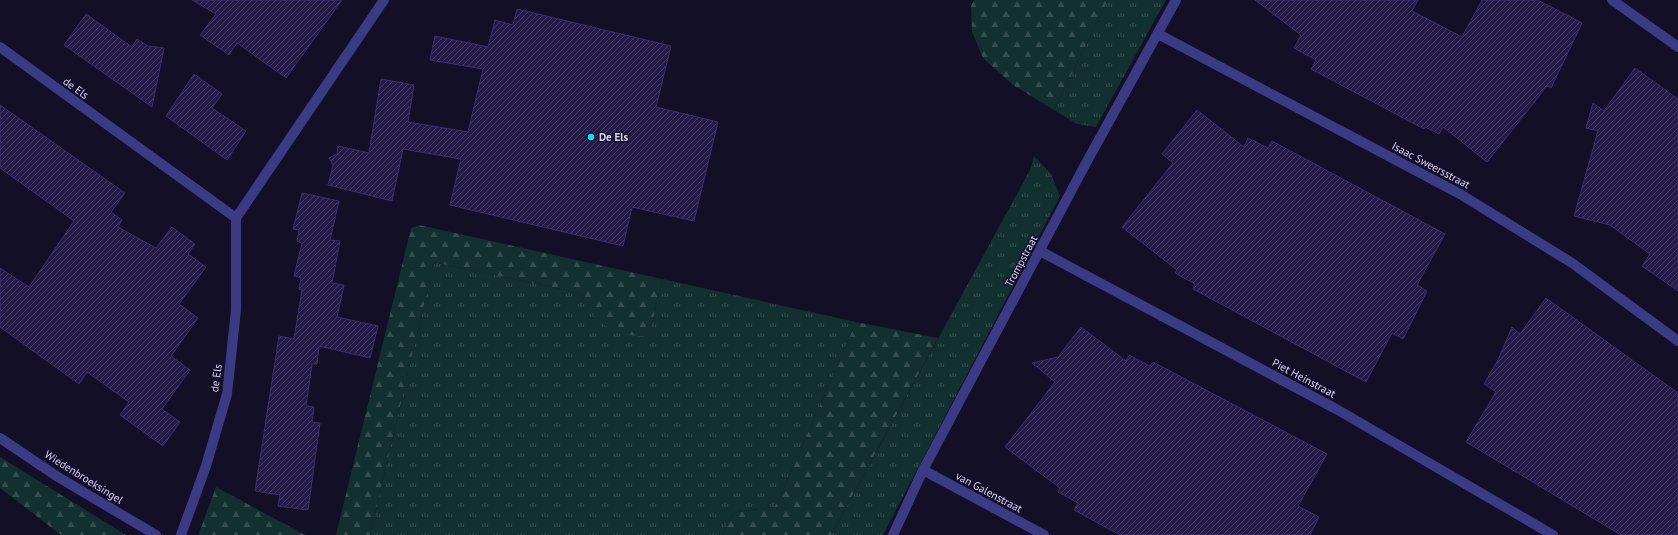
<svg xmlns="http://www.w3.org/2000/svg" width="1678" height="535" font-family="'PT Sans',sans-serif">
<style>
.grass{fill:url(#grass-tufts)}
.forest{fill:url(#forest-firs)}
.building{fill:url(#building-hatch);stroke:#3b2d73}
.lines{fill:none;stroke-linecap:round;stroke-linejoin:round}
.minor{stroke:#3d3a85;stroke-width:10}
.tertiary{stroke:#3d3a85;stroke-width:10}
.poi-dot{fill:#00e5ff;stroke:#130f26;stroke-width:1.5}
.labels{text-anchor:middle;stroke-width:3;stroke-linejoin:round;paint-order:stroke}
.street-label{font-size:11px;fill:#d9d4ff;stroke:#130f26}
.poi-label{font-size:11px;font-weight:bold;fill:#d9d4ff;stroke:#130f26;text-anchor:start}
</style>
<defs>
<pattern id="grass-tufts" width="24" height="20" patternUnits="userSpaceOnUse"><rect width="24" height="20" fill="#12302f"/><path d="M3 7l-1-3M5 7V3M7 7l1-3M15 17l-1-3M17 17v-4M19 17l1-3" fill="none" stroke="#344d4e"/></pattern>
<pattern id="forest-firs" width="22" height="20" patternUnits="userSpaceOnUse"><rect width="22" height="20" fill="#12302f"/><path d="M5 1l3.5 6h-7zM16 11l3.5 6h-7z" fill="#344d4e"/></pattern>
<pattern id="building-hatch" width="6" height="6" patternUnits="userSpaceOnUse"><rect width="6" height="6" fill="#241b47"/><path d="M-1 1l2-2M0 6l6-6M5 7l2-2" fill="none" stroke="#433b63"/></pattern>
</defs>
<rect width="100%" height="100%" fill="#130f26"/>
<!-- grass -->
<path class="grass" d="M1108 0H1166L1096 127 1077 124 1054 110Z
M1034 156 1051 174 1060 196 883 535H831L1030 170Z
M434 262 580 293 583 298 652 324 662 279 856 322 778 502 774 507 737 512 732 515 723 535H370Z"/>
<!-- forest -->
<path class="forest" d="M974 0H1108L1054 110 1013 85 983 58 972 32 971 6Z
M419 225 662 279 652 324 648 336C611 337 598 324 580 293L434 262 370 535H336L411 228Z
M856 322 938 338 831 535H723L732 515 737 512 774 507 778 502Z
M0 457 126 535H61L0 488Z
M216 487 305 535H200L199 533Z"/>
<!-- building -->
<path class="building" d="M192 0H342L286 78 237 43 229 55 200 35 216 14Z
M1255 0H1418L1412 11 1462 37 1482 0H1538L1582 23 1551 88 1547 86 1487 162 1443 127 1439 134 1425 127 1424 129 1311 69 1316 60 1294 48 1301 35Z
M517 9 671 46 656 107 718 122 694 221 632 207 623 246 450 205 461 159 403 149 392 201 328 185 333 165 329 158 337 154 338 146 369 153 381 79 414 85 408 122 468 132 483 69 430 60 435 36 488 47 495 20 513 25Z
M86 14 132 47 137 39 148 46 164 48 152 107 64 45Z
M1635 68 1678 99V291L1642 266 1650 254 1610 225 1574 216 1598 131 1586 128 1593 103 1604 111Z
M194 74 222 94 212 108 246 131 227 160 166 116Z
M0 105 125 193 111 212 122 220 118 227 156 248 172 227 195 244 188 254 206 267 179 304 198 318 171 356 190 370 162 409 180 422 163 446 120 415 129 402 87 372 79 384 0 327V268L29 287 74 221 0 168Z
M1197 110 1244 147 1248 138 1268 148 1272 141 1445 234 1417 285 1427 291 1403 339 1392 333 1366 382 1193 289 1195 284 1175 273 1177 270 1122 227 1173 163 1162 154Z
M302 193 339 201 330 240 340 241 332 283 344 285 337 317 378 326 370 358 319 346 317 364H312L306 406 314 407 312 422 320 423 308 510 278 506 280 495 255 491 279 336 294 339 302 290 299 289 301 278 294 276 302 243 297 241 299 230 293 229Z
M1546 298 1678 393V535H1621L1466 442 1496 392 1484 384 1498 360 1512 327 1520 334Z
M1081 327 1126 361 1129 355 1150 366 1153 362 1327 454 1298 506 1319 517 1310 535H1120L1074 510 1078 503 1058 492 1060 488 1005 447 1055 382 1032 363 1058 357Z"/>
<g class="lines">
<!-- minor -->
<path class="minor" d="M1612 0 1678 47
M1158 34 1460 194 1572 263 1678 341
M0 47 236 218
M1040 251 1338 410 1553 535
M923 470 1044 535
M181 535 206 466 227 394 236 310V218L384 0
M893 535 923 470 1085 165 1176 0"/>
<!-- tertiary -->
<path class="tertiary" d="M0 438 58 477 156 535"/>
</g>
<!-- markers -->
<circle class="poi-dot" cx="591" cy="137" r="4"/>
<g class="labels">
<!-- street labels -->
<g class="street-label">
<text transform="translate(76 88) rotate(36)" y="4">de Els</text>
<text transform="translate(1431 165) rotate(28)" y="4">Isaac Sweersstraat</text>
<text transform="translate(1021 261) rotate(-62)" y="4">Trompstraat</text>
<text transform="translate(216 378) rotate(-82)" y="4">de Els</text>
<text transform="translate(1304 378) rotate(28)" y="4">Piet Heinstraat</text>
<text transform="translate(84 477) rotate(32)" y="4">Wiedenbroeksingel</text>
<text transform="translate(989 492) rotate(28)" y="4">van Galenstraat</text>
</g>
<!-- poi labels -->
<g class="poi-label">
<text x="599" y="141">De Els</text>
</g>
</g>
</svg>
